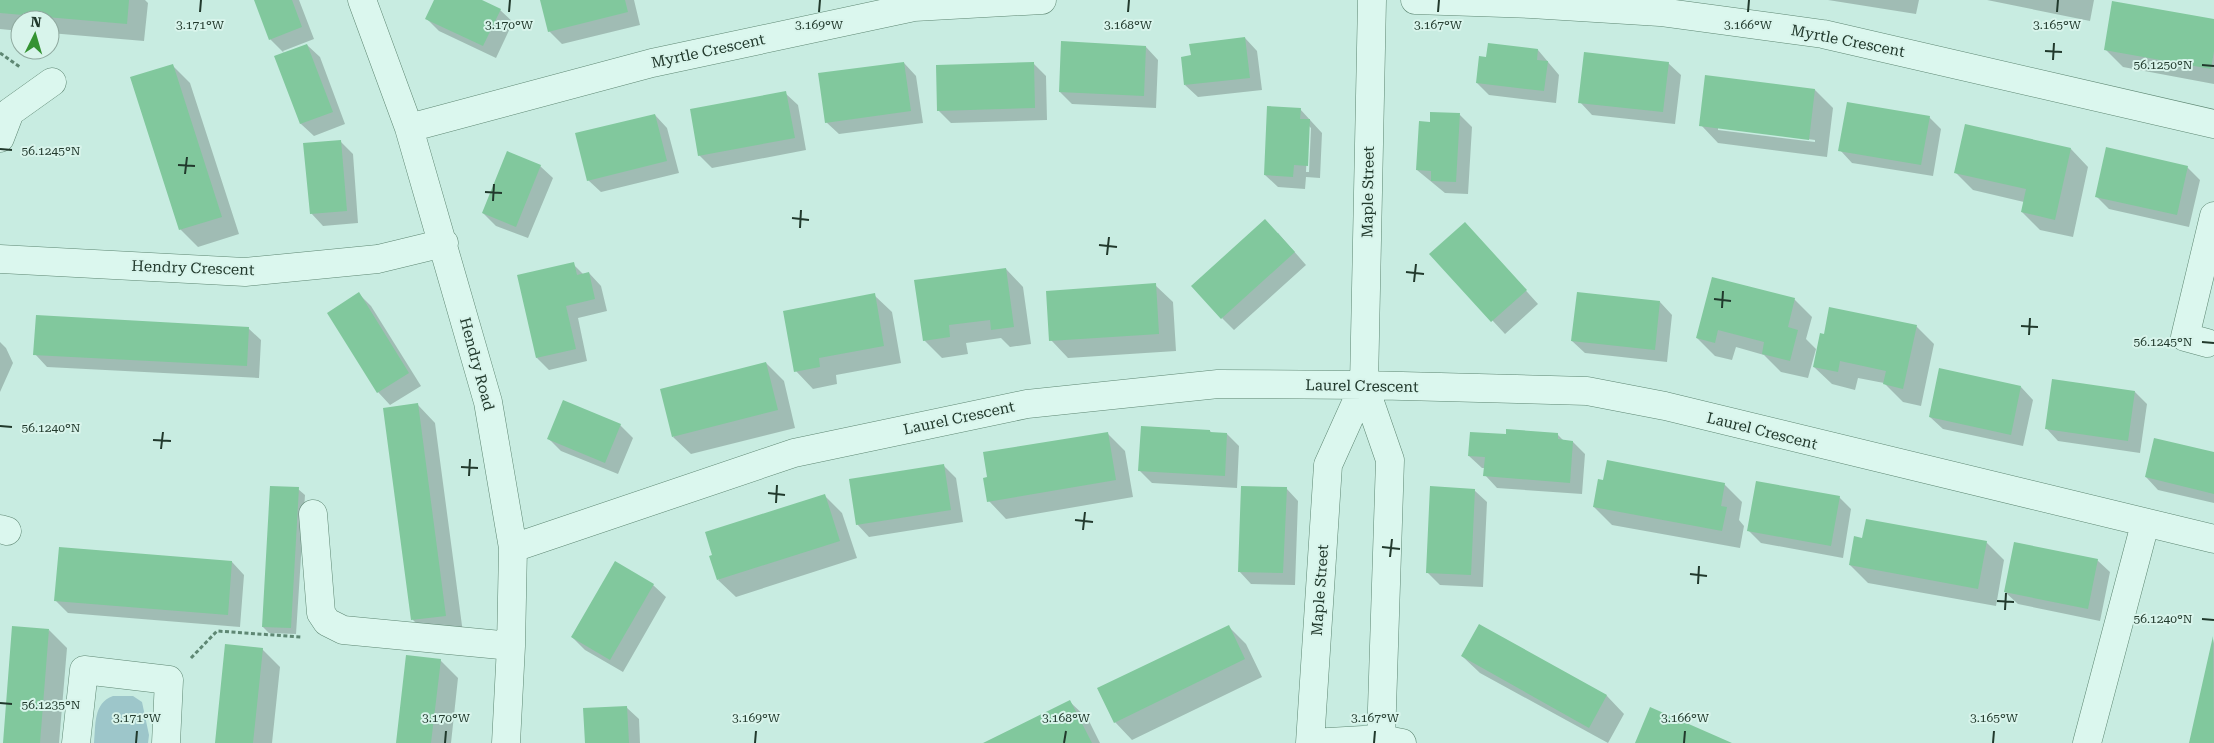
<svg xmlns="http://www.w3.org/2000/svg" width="2214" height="743" font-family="'Roboto Serif',serif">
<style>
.green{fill:#9dc6ca}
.shadow{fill:#0003;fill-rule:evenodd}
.building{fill:#81c89d}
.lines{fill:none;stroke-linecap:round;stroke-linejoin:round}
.minor-casing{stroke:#5e8773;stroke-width:29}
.path{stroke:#5e8773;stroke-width:3;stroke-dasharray:4 2.5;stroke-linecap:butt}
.minor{stroke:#dbf7ee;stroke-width:28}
.ticks{fill:none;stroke:#21392c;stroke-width:2}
.labels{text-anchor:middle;stroke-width:4;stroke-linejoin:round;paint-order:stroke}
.street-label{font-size:15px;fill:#21392c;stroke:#d8f4eb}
.ticks-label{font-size:12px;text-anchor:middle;fill:#21392c;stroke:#d8f4eb;stroke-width:4;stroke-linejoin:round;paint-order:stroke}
</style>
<rect width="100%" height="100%" fill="#c8ece1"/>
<!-- green -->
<path class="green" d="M113 696H133L142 702 149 735 148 743H94C96 725 93 703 113 696Z"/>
<!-- shadow -->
<path class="shadow" d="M0 0H145L148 3 144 41 50 33V20H20V31L0 29Z
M255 0H299L314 39 283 51 284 53 270 39Z
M435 0H479L500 10 513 22 496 58 439 31 427 19Z
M541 0H634L640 25 562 44 549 31Z
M1828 0H1919L1916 14Z
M1987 0H2094L2090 21Z
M2214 20V84L2123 67 2105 49Z
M1245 38 1257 51 1262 90 1198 97 1185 85Z
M307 45 320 57 345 124 314 136 301 124 276 56Z
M1146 47 1158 60 1156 108 1072 104 1060 92Z
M1538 50 1559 75 1556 103 1489 95 1477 83 1487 58Z
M904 63 916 76 923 123 839 134 826 122Z
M1033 63 1046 76 1047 120 951 123 938 110Z
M1668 63 1681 75 1675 124 1592 115 1580 102Z
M172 65 190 83 239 234 198 247 180 229Z
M1707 77 1815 90 1833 108 1827 157 1718 143 1701 125ZM1718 127 1815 140V142L1718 130Z
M785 93 798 105 806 150 712 168 699 155Z
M1300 109 1322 133 1320 178 1306 177 1305 189 1278 187 1265 175ZM1308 125 1311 128 1309 172H1306Z
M655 115 667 128 679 173 601 192 588 180Z
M1460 115 1472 127 1468 194 1445 193 1417 170 1431 124Z
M1929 117 1941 129 1933 176 1852 163 1840 150Z
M340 141 353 154 358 223 323 226 311 213Z
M2071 149 2088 167 2073 237 2040 230 2022 212 2024 202 1973 190 1955 172Z
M540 166 553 178 528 238 496 226 483 213Z
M2187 167 2200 180 2189 227 2109 209 2096 196Z
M1278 233 1306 265 1234 330 1222 318Z
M1477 236 1538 304 1505 334 1431 254Z
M573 264 584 275 589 273 601 286 607 311 578 318 587 361 549 370 537 358Z
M1006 269 1023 287 1031 344 1010 347 1001 338 966 343 968 354 942 358 924 340Z
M1155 285 1173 302 1176 351 1068 358 1051 340Z
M359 294 371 306 421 386 390 405 378 392Z
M874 295 892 312 901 363 836 375 837 384 813 389 796 371Z
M1794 299 1812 317 1806 339 1816 349 1808 378 1781 372 1764 355 1736 347 1732 360 1715 356 1697 338Z
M1660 302 1672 315 1667 362 1585 353 1572 341Z
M1916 326 1934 344 1921 406 1903 402 1884 383 1858 378 1855 390 1832 384 1814 367Z
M248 328 261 340 259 378 47 367 35 354Z
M0 342 6 348 13 363 0 392Z
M766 363 784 381 795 428 691 454 673 437Z
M2021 387 2033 400 2023 446 1943 429 1930 417Z
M2135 392 2147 404 2140 453 2058 441 2046 428Z
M418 405 435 423 463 633 430 637 413 620Z
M620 425 633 438 618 474 561 451 548 438Z
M1210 431 1212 433 1227 434 1239 446 1237 488 1152 483 1140 471Z
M1107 433 1125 451 1133 497 1006 519 989 501Z
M1558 435 1564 441 1573 442 1585 454 1582 494 1497 488 1485 475V468H1482L1469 456 1507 436Z
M2214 453V503L2158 490 2146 477Z
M944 466 956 478 963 522 869 537 857 524Z
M1724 484 1742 502 1739 520 1744 526 1740 548 1612 525 1594 507Z
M1286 488 1298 501 1295 585 1251 584 1239 571Z
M298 489 305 495 296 634 269 633 263 627Z
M1474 490 1487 502 1483 587 1440 585 1427 572Z
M824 495 842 513 857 558 736 597 718 580Z
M1839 497 1851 509 1843 558 1761 543 1748 530Z
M1986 542 2004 560 1996 606 1868 583 1850 565Z
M2097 560 2110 572 2100 621 2018 604 2005 592Z
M232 562 244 575 240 627 68 613 56 601Z
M653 585 666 597 623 672 585 650 572 637Z
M1479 625 1607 696 1624 714 1608 743 1480 673 1462 656Z
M1228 626 1246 644 1262 677 1132 740 1115 722Z
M49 630 67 648 59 743H4Z
M2214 639V743H2190Z
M262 649 280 667 272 743H216Z
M440 660 458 678 451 743H397Z
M1070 702 1088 719 1100 743H986Z
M626 707 639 719 640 743H586Z"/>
<!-- building -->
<path class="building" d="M0 0H129L127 24 0 13Z
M254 0H292L302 27 269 40Z
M434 0H482L501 9 483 46 425 19Z
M540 0H625L628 12 548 32Z
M2112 1 2214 19V51L2211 69 2104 50Z
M1245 37 1250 78 1184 85 1181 57 1191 55 1189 44Z
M1061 41 1146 46 1144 96 1059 92Z
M1488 43 1538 49 1537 60 1548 61 1544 91 1476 83 1479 56 1486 57Z
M307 44 333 112 300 124 274 56Z
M1584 52 1669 62 1663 112 1578 103Z
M904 62 911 111 825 123 818 73Z
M1034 62 1035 108 937 111 936 65Z
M173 64 222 217 179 230 130 77Z
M1705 75 1815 89 1809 140 1699 126Z
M786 91 795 138 698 156 690 109Z
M1847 102 1930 116 1921 165 1838 151Z
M1267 106 1301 108 1300 119H1310L1308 166 1294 165 1293 177 1264 175Z
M1430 112 1460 113 1456 182 1431 181V171L1416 170 1419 121 1430 122Z
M655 114 667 161 587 181 575 133Z
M1965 124 2071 148 2055 220 2021 212 2026 189 1954 173Z
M341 140 347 211 310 214 303 143Z
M2106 147 2188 166 2177 215 2095 197Z
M507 151 541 165 516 227 482 213Z
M1265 219 1295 252 1221 319 1191 286Z
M1465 222 1527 290 1491 322 1429 254Z
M574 262 577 275 589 272 595 299 566 306 576 349 536 358 517 275Z
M1006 268 1014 327 991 330 990 320 949 325 950 337 923 341 914 280Z
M1712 277 1795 298 1788 327 1798 330 1790 361 1762 354 1764 342 1718 330 1715 343 1696 338Z
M1156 283 1159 334 1049 341 1046 291Z
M359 292 409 373 377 393 327 313Z
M1577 292 1660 301 1655 350 1571 341Z
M875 293 884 346 819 358 820 367 794 372 783 311Z
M1829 307 1917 325 1903 389 1883 384 1886 371 1840 361 1838 372 1813 367 1820 333 1824 334Z
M36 315 249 327 247 366 33 355Z
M766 362 778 410 672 437 660 389Z
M1939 368 2021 386 2011 435 1929 417Z
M2052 379 2135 391 2128 441 2045 429Z
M563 400 621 424 605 463 547 439Z
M418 403 446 616 411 620 383 408Z
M1141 426 1210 430V432L1227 433 1225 476 1138 471Z
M1506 429 1558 433V439L1573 441 1570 483 1483 476 1485 457 1468 456 1470 432 1506 434Z
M1108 432 1116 480 987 502 983 478 987 477 983 452Z
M2154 438 2214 452V494L2145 477Z
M1607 460 1725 483 1721 506 1727 507 1722 531 1593 507 1598 479 1603 480Z
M944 464 951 510 856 525 849 479Z
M1756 481 1840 496 1831 546 1747 531Z
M270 486 299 487 291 628 262 627Z
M1241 486 1287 487 1283 573 1238 572Z
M1430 486 1475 489 1471 575 1426 573Z
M825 494 840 541 717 580 709 556 712 555 705 532Z
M1866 519 1987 541 1978 589 1849 565 1854 536 1862 538Z
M2014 542 2098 559 2088 609 2004 592Z
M59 547 232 561 228 615 54 601Z
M615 561 654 584 610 660 571 637Z
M1479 624 1607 695 1589 728 1461 656Z
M1229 625 1245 659 1114 723 1097 688Z
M12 626 49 629 40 743H3Z
M2213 636 2214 743H2189Z
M225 644 263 648 253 743H215Z
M406 655 441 659 431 743H396Z
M1070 700 1092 743H983Z
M627 706 629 743H585L583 708Z
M1650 707 1732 743H1635Z"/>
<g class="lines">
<!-- minor casing -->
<g class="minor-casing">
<path id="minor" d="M362 0 409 128 488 402 513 548 511 646 506 743
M1372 0 1364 385 1390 460 1381 739
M1415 0 1531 4 1660 12 1823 34 2214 124
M409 128 652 63 914 7 1042 0
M0 138 10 112 52 82
M0 259 245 272 378 259 444 243
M2207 343 2185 337 2214 216
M313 514 321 613 327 622 343 630 511 646
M0 529 7 531
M513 548 794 453 1027 404 1218 384 1364 385 1587 391 1665 406 2214 539
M76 743 84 670 169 680 166 743
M1310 743 1328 465 1364 385
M1311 743 1381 739 1402 743
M2087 743 2145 524"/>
</g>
<!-- path -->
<path class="path" d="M0 53 20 67
M191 658 217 631 301 637"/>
<!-- minor -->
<use href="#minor" class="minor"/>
</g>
<!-- ticks -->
<path class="ticks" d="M200 12 201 0M509 12 510 0M819 12 820 0M1128 12 1129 0M1438 12 1439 0M1748 12 1749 0M2057 12 2058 0M2045 51 2062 52M2053 60 2054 43M2202 65 2214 66M0 149 12 150M178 165 195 166M185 174 187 157M485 192 502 193M493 201 494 184M792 218 809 220M800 228 801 210M1099 245 1117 247M1107 255 1109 237M1406 272 1424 274M1414 282 1416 264M1714 299 1731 301M1722 308 1723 291M2021 326 2038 327M2029 335 2030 318M2202 342 2214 343M0 426 12 427M153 440 171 441M161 449 163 432M461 467 478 468M469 476 470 459M768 493 785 495M776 503 777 485M1075 520 1093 522M1083 530 1085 512M1382 547 1400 549M1390 557 1392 539M1690 574 1707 576M1698 584 1699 566M1997 601 2014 602M2005 610 2006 593M2202 619 2214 620M0 703 12 704M136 743 137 731M445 743 446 731M755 743 756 731M1064 743 1066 731M1374 743 1375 731M1684 743 1685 731M1993 743 1994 731"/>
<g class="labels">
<!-- street labels -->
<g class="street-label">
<text transform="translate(1848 41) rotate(11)" y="5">Myrtle Crescent</text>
<text transform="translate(708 51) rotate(-12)" y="5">Myrtle Crescent</text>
<text transform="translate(1368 192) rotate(-89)" y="5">Maple Street</text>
<text transform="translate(193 268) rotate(2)" y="5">Hendry Crescent</text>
<text transform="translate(477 364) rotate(75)" y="5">Hendry Road</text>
<text transform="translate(1362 386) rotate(1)" y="5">Laurel Crescent</text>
<text transform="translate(959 418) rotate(-12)" y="5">Laurel Crescent</text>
<text transform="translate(1762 431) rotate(14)" y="5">Laurel Crescent</text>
<text transform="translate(1320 590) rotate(-86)" y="5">Maple Street</text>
</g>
</g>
<g class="ticks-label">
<text x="200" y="29">3.171°W</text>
<text x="509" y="29">3.170°W</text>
<text x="819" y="29">3.169°W</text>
<text x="1128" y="29">3.168°W</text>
<text x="1438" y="29">3.167°W</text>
<text x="1748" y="29">3.166°W</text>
<text x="2057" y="29">3.165°W</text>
<text x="2163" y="69">56.1250°N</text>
<text x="51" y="155">56.1245°N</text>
<text x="2163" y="346">56.1245°N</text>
<text x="51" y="432">56.1240°N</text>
<text x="2163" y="623">56.1240°N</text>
<text x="51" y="709">56.1235°N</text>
<text x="137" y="722">3.171°W</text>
<text x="446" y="722">3.170°W</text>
<text x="756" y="722">3.169°W</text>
<text x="1066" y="722">3.168°W</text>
<text x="1375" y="722">3.167°W</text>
<text x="1685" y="722">3.166°W</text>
<text x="1994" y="722">3.165°W</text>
</g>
<!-- north arrow -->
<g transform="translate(35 35) rotate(5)"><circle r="24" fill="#d8f4eb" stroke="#8fa99f"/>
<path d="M0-4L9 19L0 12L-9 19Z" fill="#349332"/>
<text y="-8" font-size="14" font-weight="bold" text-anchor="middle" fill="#21392c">N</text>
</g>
</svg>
